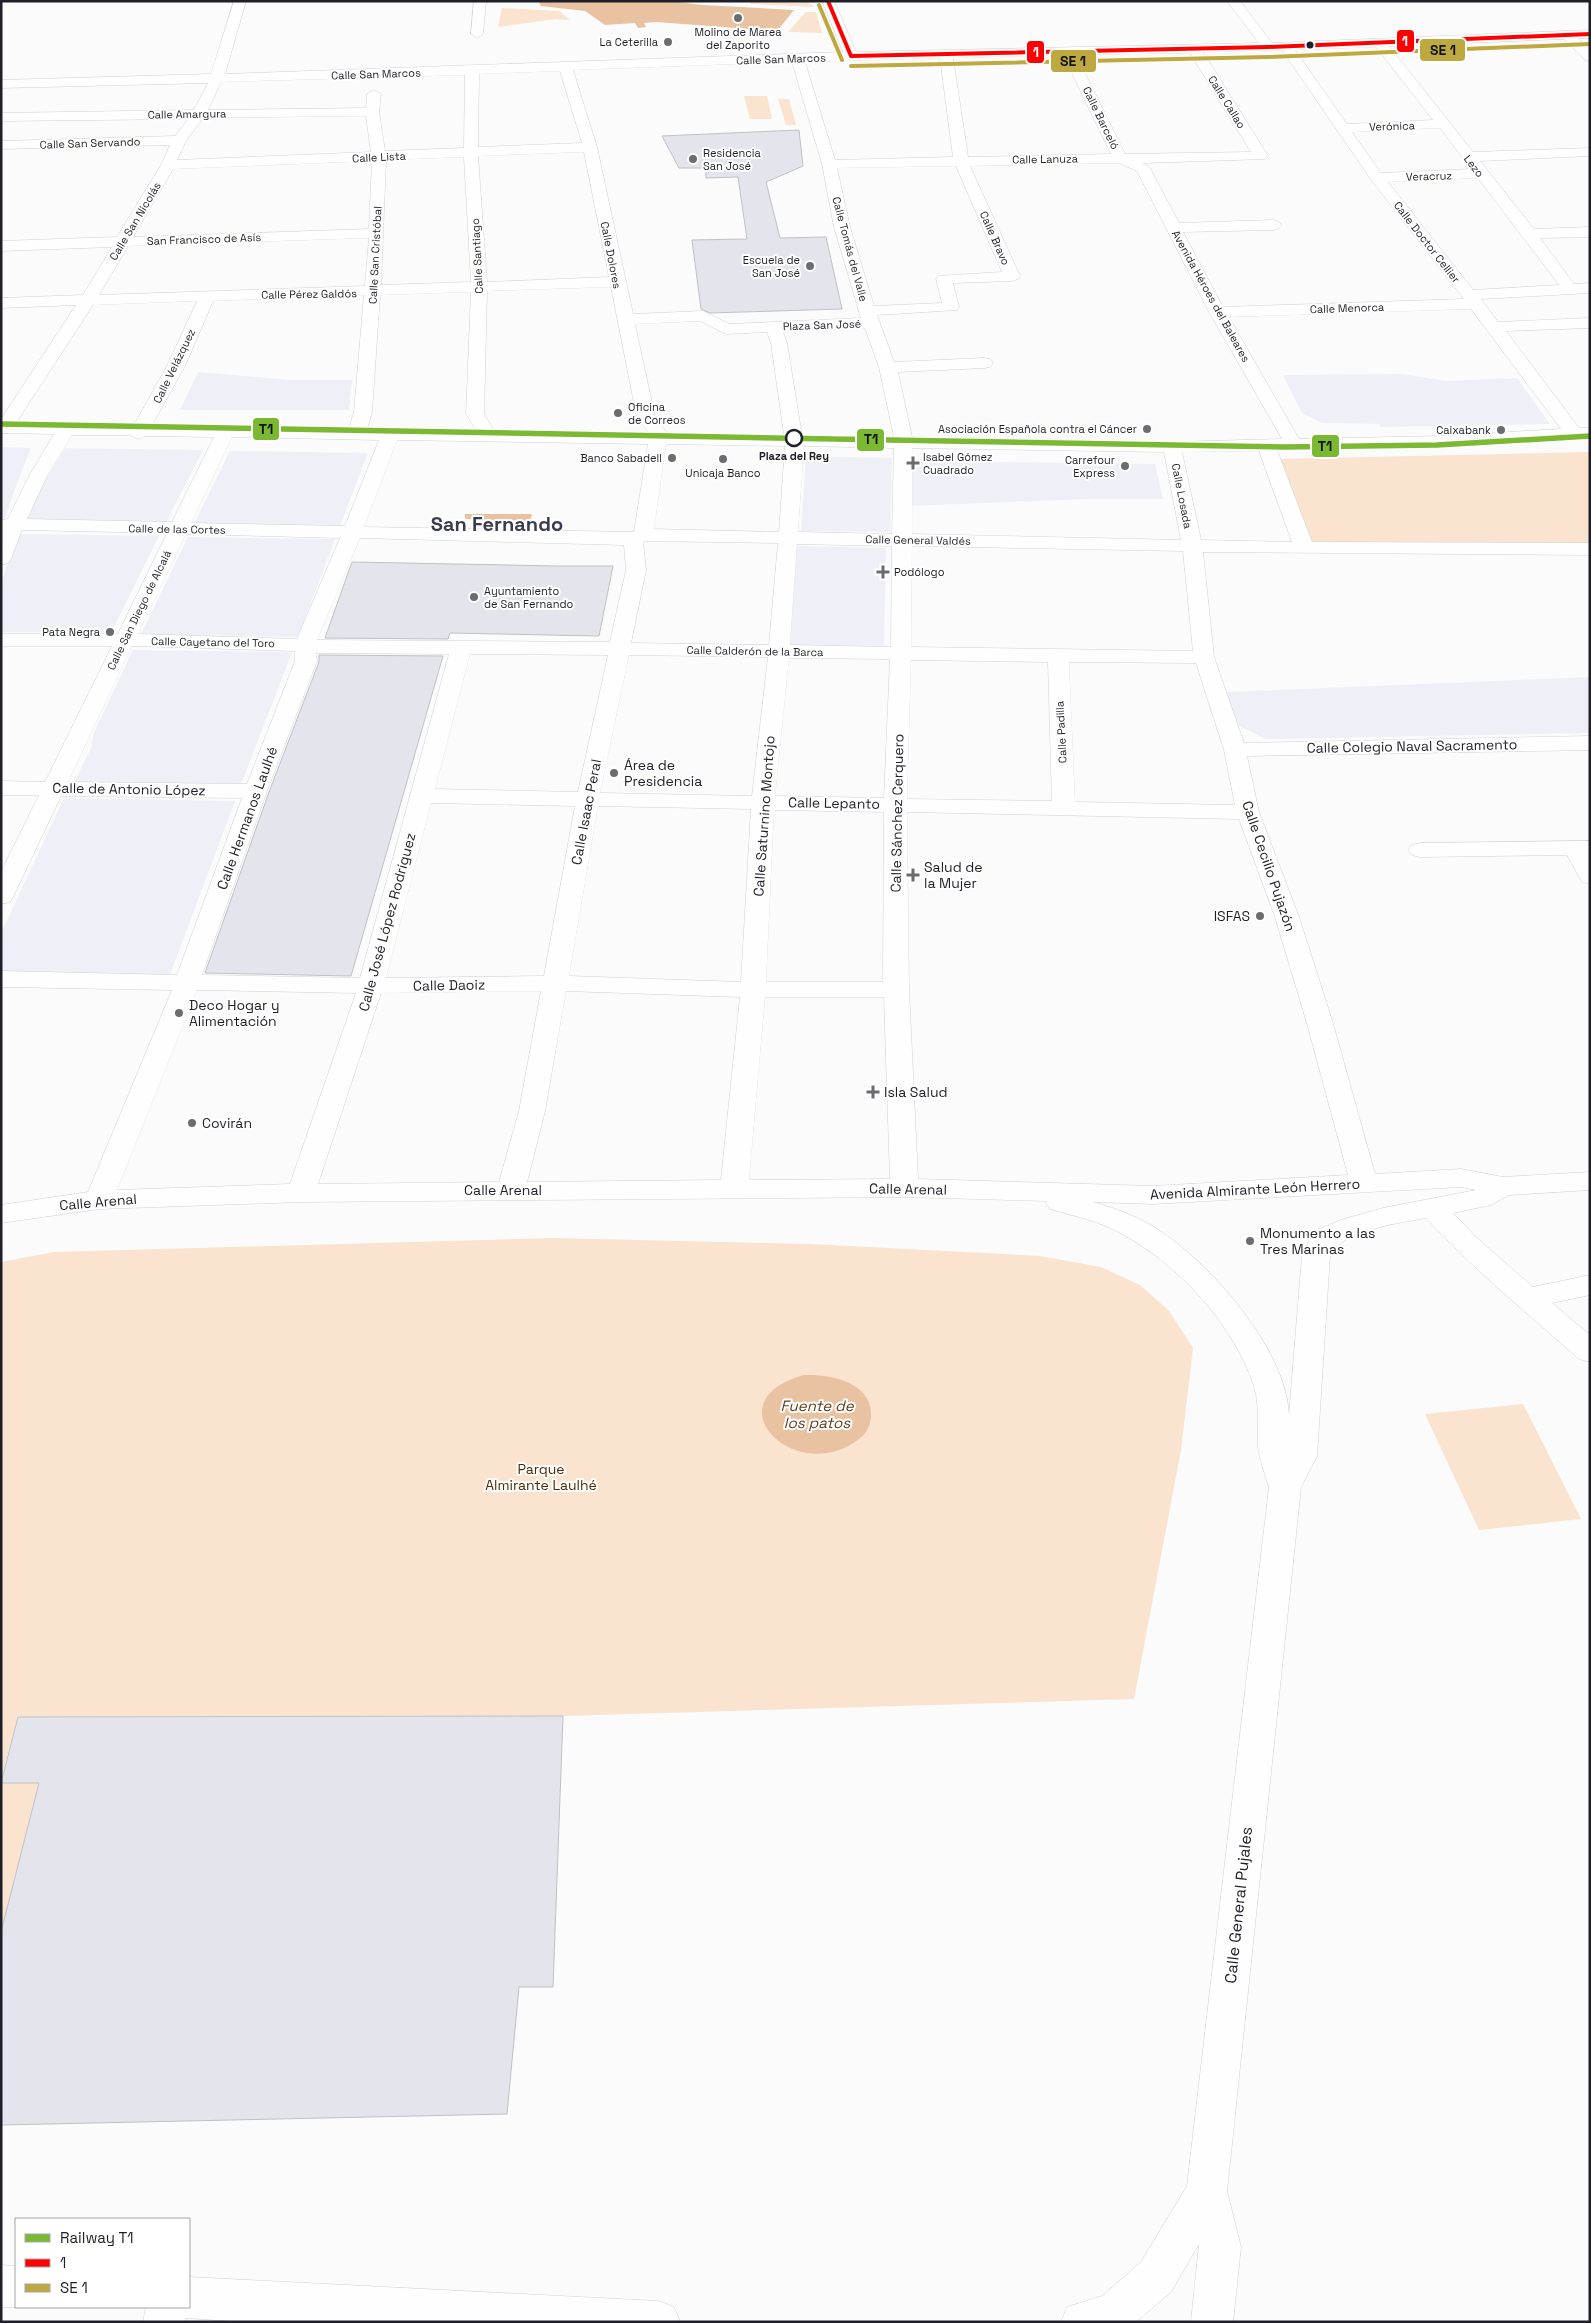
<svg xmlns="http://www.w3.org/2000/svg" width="1591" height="2323" font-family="'Space Grotesk',sans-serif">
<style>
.built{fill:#eff0f7}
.green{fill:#fae3cf}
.water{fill:#e8c2a1}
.building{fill:#e4e5ec;stroke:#c0c0c5}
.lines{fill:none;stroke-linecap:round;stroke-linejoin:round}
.minor-casing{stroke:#d0d1d5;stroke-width:1}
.minor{fill:#fefefe;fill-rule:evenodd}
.bus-1-casing{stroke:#fff;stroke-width:5.5}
.bus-2-casing{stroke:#fff;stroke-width:5.5}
.bus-1{stroke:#f00;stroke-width:4}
.bus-2{stroke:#bda93f;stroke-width:4}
.rail-1-casing{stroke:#fff;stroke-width:8}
.rail-1{stroke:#7bb932;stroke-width:5.5}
.poi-dot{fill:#6b6c72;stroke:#fff;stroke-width:2}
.bus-dot{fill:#1e1f28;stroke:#fff;stroke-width:2}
.stop-dot{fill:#fff;stroke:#1e1f28;stroke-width:2.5}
.labels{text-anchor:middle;stroke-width:4;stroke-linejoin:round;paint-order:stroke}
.far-poi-label{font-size:11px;fill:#1e1f28;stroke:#fff;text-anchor:end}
.far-street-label{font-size:11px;fill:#1e1f28;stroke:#fff}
.far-stop-label{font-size:11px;font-weight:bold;fill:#1e1f28;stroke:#fff}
.street-label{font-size:14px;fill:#1e1f28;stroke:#fff}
.poi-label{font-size:14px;fill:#1e1f28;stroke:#fff;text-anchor:start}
.park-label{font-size:14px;fill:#4e2b04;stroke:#fff}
.water-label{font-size:15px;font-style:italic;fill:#613d1a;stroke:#fff}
.near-street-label{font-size:16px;fill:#1e1f28;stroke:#fff}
.far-town-label{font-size:20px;font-weight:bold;fill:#3a3d51;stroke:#fff}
.line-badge{stroke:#fff;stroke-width:2}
.badge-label{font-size:14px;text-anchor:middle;font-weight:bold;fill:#fff}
.pale-badge-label{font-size:14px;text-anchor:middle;font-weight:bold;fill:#111}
</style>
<rect width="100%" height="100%" fill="#fbfbfb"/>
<!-- built -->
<path class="built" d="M198 372 291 380H352L349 410H180Z
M1402 374 1446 381 1517 378 1550 424 1381 427 1379 424 1322 423 1302 413 1283 375Z
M1 447 31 448 16 486 4 521 1 522Z
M65 448 203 450 166 523 21 521Z
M230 451 368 453 340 526 194 524Z
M806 456 892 458 890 532 801 531Z
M908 461 1155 464 1163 499H1088L908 506Z
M21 534 159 536 111 633 1 632V583L12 549Z
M188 537 335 539 298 637 141 634Z
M796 546 886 548 884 646 788 645Z
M133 650 292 652 240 787 73 785 91 748 94 732Z
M1590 677V733L1266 739 1235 724 1227 692Z
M64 798 235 801 170 975 1 974V933Z"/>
<!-- green -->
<path class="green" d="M751 1H807L814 7 751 4Z
M502 8 559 11 570 20 556 19 498 27Z
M806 12H816L822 33 788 32Z
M744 96H767L772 119H750Z
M778 99H789L796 125H786Z
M1590 452V545L1310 544 1278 459Z
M551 1238 810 1244 1040 1256 1101 1267 1140 1285 1169 1311 1193 1348 1181 1450 1134 1699 563 1716 18 1717 1 1779V1262L55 1252Z
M1523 1404 1581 1519 1479 1530 1425 1414Z
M1 1783H39L1 1932Z"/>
<!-- water -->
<path class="water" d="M538 1H670L702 5 794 10 777 31 656 22 644 23 646 27 638 28 635 23 605 25 585 11 541 6Z
M465 514H532L530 521 465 519Z
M804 1375C830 1374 872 1382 871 1415 871 1424 867 1433 860 1438 798 1489 708 1402 804 1375Z"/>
<!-- building -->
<path class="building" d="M799 130 803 166 766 182 780 238 826 237 842 309 710 313 701 309 692 240 747 239 738 177 706 178V168H679L662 136Z
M352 562 558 566H613L599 636 450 633 448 639 325 638Z
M319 655 443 656 351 976 205 973 269 792 319 662Z
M563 1716 553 1987H519L507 2114 1 2125V1932L39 1783H1L18 1717Z"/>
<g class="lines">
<!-- minor casing -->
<g class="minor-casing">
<path id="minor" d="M234 1H246L225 74 843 52 822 1H834L856 52 1259 43 1227 1H1240L1272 43 1590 30V38H1578L1590 50V61L1585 60 1564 39 1389 46 1473 152 1590 148V156L1480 161 1534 229 1590 227V237L1540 238 1574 284 1590 283V293L1481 299 1498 322 1590 318V328L1506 331 1579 428H1590V438L1441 446 1277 450 1312 542 1590 543V555L1203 552 1214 657 1244 743 1590 736V750L1247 756 1259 812 1299 917 1332 1020 1375 1174 1461 1169 1503 1177 1590 1172V1190L1509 1195 1491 1205 1453 1213 1476 1237 1533 1287 1590 1275V1295L1552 1303 1590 1335V1362L1579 1359C1527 1313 1473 1269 1426 1218 1400 1223 1341 1230 1330 1256L1317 1456 1301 1487 1227 2191 1241 2247 1233 2322H1191L1199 2244 1171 2292 1136 2322H1061L1067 2307 1102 2296 1141 2262 1187 2186 1269 1487C1265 1474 1260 1461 1258 1447 1257 1427 1260 1406 1254 1386 1233 1324 1179 1265 1122 1234 1100 1221 1074 1216 1050 1209L1046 1203 1047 1201 904 1197 301 1202 99 1209 1 1223V1205L88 1192 172 990 1 987V971L177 975 242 798 61 796 13 897 10 902 1 904V872L39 795H1V781L45 782 112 646H1V634H118L167 533 22 530 11 559 8 563 1 565V520L8 519 29 476 54 434 1 433V419L76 305 1 308V298L83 295 112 247 1 251V241L117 237 161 165 170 145 1 149V141L175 136 188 119 1 121V113L194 110 208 83 1 88V80L211 74ZM1376 47 1433 120 1347 124 1295 50ZM1282 50 1372 181 1464 299 1223 307 1183 232 1274 230 1279 228 1282 225 1279 222 1274 220 1179 223 1150 168 1143 163 1266 159 1268 156 1203 52ZM1190 53 1251 152 1125 154 1076 55ZM1063 55 1111 154 968 157 953 58ZM940 58 953 157 835 160 805 62ZM792 62 822 164 834 227 861 318 729 324 703 311 633 314 597 147 573 70ZM560 71 582 143 478 147 479 74ZM465 75 464 148 385 151 379 112 381 94 374 90 367 94 366 108 208 110 221 82ZM366 116 371 152 177 160 186 141 203 118ZM1440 128 1471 169 1381 173 1352 132ZM584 152 609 277 487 282 478 156ZM464 157 471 282 381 285 386 160ZM372 161 369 229 133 237 173 169ZM1119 163 1137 171 1209 312 1282 439 1172 442 912 437 898 372 984 368 990 367 993 363 990 359 984 358 894 362 877 315 957 310 959 307 953 283 1012 281 1018 279 1020 276 970 166ZM956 166 1002 272 938 276 936 279 942 303 874 306 850 227 837 168ZM1478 178 1559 285 1473 290 1388 182ZM369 238 365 286 99 295 128 246ZM611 287 637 418 649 433 494 431 484 414 487 291ZM471 292 466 414 476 430 367 429 372 412 380 295ZM364 295 354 412 349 428 152 425 185 366 213 301ZM197 301 167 366 134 425 16 423 93 305ZM1471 309 1561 429 1441 436 1299 439 1229 317ZM700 321 726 334 767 332 771 343 784 435 667 433 655 417 635 324ZM865 328 879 367 894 437 802 436 787 343 783 332ZM72 435H130L138 439 146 436 214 437 172 522 27 519 47 476ZM232 437 379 440 345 526 191 523ZM397 440 648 444 634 532 364 527ZM666 444 785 446 779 532 654 529ZM804 446 894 448 892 534 798 532ZM912 448 1164 452 1181 540 912 534ZM1259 451 1292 542 1201 540 1182 452ZM186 534 340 538 297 639 138 634ZM360 538 624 545 626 570 610 642 317 640ZM645 541 778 543 769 645 631 643 646 570 643 542ZM797 544 892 546 891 647 790 645ZM912 546 1183 551 1193 651 911 647ZM132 646 295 651V661L247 784 68 782ZM316 653 449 654 360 978 202 975 267 791 317 661ZM470 654 608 655 578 792 435 789ZM629 655 768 657 752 796 600 793ZM789 658 890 659 884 798 775 796ZM911 660 1048 662 1052 801 907 799ZM1069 662 1196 663 1224 750 1235 805 1075 802ZM431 803 575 806 544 976 386 978ZM598 806 751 809 741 982 569 976ZM774 810 884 812 883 982H766ZM907 812 1239 819 1275 917 1306 1020 1348 1175 1153 1186 918 1179 909 989ZM197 990 356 993 290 1184 117 1190ZM541 991 519 1111 499 1182 318 1184 381 993ZM566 991 740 997 721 1180 527 1182 545 1111ZM765 997H884L890 1179 749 1180ZM1461 1187 1476 1190 1383 1208 1341 1220 1319 1229 1310 1239 1302 1256 1289 1415C1286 1350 1214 1268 1163 1233 1142 1218 1118 1209 1093 1202L1153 1204Z
M474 1H486L483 34 477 38 471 34Z
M1590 841V884L1582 882 1567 855 1420 857 1412 855 1408 850 1412 845 1420 843Z
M1 2265 16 2266V2307H18H1Z
M189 2277 659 2301 674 2307 680 2322H245L186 2318 185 2322H143L146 2307H189Z"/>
</g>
<!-- minor -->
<use href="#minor" class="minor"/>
<!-- bus-1 casing -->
<g class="bus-1-casing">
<path id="bus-1" d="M828 1 851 56
M851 56 1268 47 1590 34"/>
</g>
<!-- bus-2 casing -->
<g class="bus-2-casing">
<path id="bus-2" d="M819 5 842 60
M851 66 1268 57 1590 44"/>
</g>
<!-- bus-1 -->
<use href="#bus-1" class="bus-1"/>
<!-- bus-2 -->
<use href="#bus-2" class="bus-2"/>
<!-- rail-1 casing -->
<g class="rail-1-casing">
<path id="rail-1" d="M1 424 1285 447 1437 445 1590 436"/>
</g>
<!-- rail-1 -->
<use href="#rail-1" class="rail-1"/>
</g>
<!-- markers -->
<g class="poi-dot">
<circle cx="738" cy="18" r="5"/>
<circle cx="668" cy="42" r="5"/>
<circle cx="693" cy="159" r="5"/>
<circle cx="810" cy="266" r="5"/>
<circle cx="618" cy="413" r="5"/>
<circle cx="1147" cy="429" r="5"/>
<circle cx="1501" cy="430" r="5"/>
<circle cx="672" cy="458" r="5"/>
<circle cx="723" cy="459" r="5"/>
<path d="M910.5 455.5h5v5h5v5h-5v5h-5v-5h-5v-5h5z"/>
<circle cx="1125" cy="466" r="5"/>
<path d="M880.5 564.5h5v5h5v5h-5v5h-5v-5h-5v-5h5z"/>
<circle cx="474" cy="597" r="5"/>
<circle cx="110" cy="632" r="5"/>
<circle cx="614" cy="773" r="5"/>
<path d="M910.5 867.5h5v5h5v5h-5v5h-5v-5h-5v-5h5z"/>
<circle cx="1260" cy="916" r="5"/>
<circle cx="179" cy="1013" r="5"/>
<path d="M870.5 1084.5h5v5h5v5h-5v5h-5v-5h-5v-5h5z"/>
<circle cx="192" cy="1123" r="5"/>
<circle cx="1250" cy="1241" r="5"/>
</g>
<circle class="bus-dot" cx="1310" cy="45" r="4.5"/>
<circle class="stop-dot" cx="794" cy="438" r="8"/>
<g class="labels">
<!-- far-poi labels -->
<g class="far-poi-label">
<text x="738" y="36" text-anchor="middle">Molino de Marea<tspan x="738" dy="13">del Zaporito</tspan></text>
<text x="658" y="46">La Ceterilla</text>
<text x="703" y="157" text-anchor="start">Residencia<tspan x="703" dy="13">San José</tspan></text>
<text x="800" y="264">Escuela de<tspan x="800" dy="13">San José</tspan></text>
<text x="628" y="411" text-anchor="start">Oficina<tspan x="628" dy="13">de Correos</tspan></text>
<text x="1137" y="433">Asociación Española contra el Cáncer</text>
<text x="1491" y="434">Caixabank</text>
<text x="923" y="461" text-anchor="start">Isabel Gómez<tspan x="923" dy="13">Cuadrado</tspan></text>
<text x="662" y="462">Banco Sabadell</text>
<text x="1115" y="464">Carrefour<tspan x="1115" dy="13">Express</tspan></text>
<text x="723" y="477" text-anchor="middle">Unicaja Banco</text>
<text x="894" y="576" text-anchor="start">Podólogo</text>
<text x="484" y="595" text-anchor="start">Ayuntamiento<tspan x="484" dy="13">de San Fernando</tspan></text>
<text x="100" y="636">Pata Negra</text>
</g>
<!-- far-street labels -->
<g class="far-street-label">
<text transform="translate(781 59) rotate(-2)" y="4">Calle San Marcos</text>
<text transform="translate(376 74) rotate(-2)" y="4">Calle San Marcos</text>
<text transform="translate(1227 102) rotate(58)" y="4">Calle Callao</text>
<text transform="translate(187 114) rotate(-1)" y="4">Calle Amargura</text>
<text transform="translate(1101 118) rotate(64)" y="4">Calle Barceló</text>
<text transform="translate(1392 126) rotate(-2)" y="4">Verónica</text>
<text transform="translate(90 143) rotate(-2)" y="4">Calle San Servando</text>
<text transform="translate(379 157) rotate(-3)" y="4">Calle Lista</text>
<text transform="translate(1045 159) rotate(-1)" y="4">Calle Lanuza</text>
<text transform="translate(1474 166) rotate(52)" y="4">Lezo</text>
<text transform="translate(1429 176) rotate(-2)" y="4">Veracruz</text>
<text transform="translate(135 221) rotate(-59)" y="4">Calle San Nicolás</text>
<text transform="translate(995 238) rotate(66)" y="4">Calle Bravo</text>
<text transform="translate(204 239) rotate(-2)" y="4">San Francisco de Asís</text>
<text transform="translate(1427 242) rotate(52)" y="4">Calle Doctor Cellier</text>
<text transform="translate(850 249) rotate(75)" y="4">Calle Tomás del Valle</text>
<text transform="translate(375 255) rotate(-87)" y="4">Calle San Cristóbal</text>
<text transform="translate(611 255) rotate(79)" y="4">Calle Dolores</text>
<text transform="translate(477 256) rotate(-93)" y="4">Calle Santiago</text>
<text transform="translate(309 294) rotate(-1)" y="4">Calle Pérez Galdós</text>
<text transform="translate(1211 296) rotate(61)" y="4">Avenida Héroes del Baleares</text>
<text transform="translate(1347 308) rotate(-2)" y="4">Calle Menorca</text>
<text transform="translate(822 325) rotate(-2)" y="4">Plaza San José</text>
<text transform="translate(174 366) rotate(-64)" y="4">Calle Velázquez</text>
<text transform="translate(1182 496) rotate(79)" y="4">Calle Losada</text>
<text transform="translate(177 529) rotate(1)" y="4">Calle de las Cortes</text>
<text transform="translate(918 540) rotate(1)" y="4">Calle General Valdés</text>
<text transform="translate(139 610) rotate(-64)" y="4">Calle San Diego de Alcalá</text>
<text transform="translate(213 642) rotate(1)" y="4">Calle Cayetano del Toro</text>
<text transform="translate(755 651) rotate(1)" y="4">Calle Calderón de la Barca</text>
<text transform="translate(1061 732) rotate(-93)" y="4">Calle Padilla</text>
</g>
<!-- far-stop labels -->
<g class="far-stop-label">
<text x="794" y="460">Plaza del Rey</text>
</g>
<!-- street labels -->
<g class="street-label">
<text transform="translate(1412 746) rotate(-1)" y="5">Calle Colegio Naval Sacramento</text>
<text transform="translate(129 789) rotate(1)" y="5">Calle de Antonio López</text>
<text transform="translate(834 803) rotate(1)" y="5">Calle Lepanto</text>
<text transform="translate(586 812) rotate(-79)" y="5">Calle Isaac Peral</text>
<text transform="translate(897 813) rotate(-89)" y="5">Calle Sánchez Cerquero</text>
<text transform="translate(764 816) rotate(-86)" y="5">Calle Saturnino Montojo</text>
<text transform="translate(247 818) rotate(-70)" y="5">Calle Hermanos Laulhé</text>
<text transform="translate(1269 866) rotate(71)" y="5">Calle Cecilio Pujazón</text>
<text transform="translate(387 922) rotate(-75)" y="5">Calle José López Rodríguez</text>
<text transform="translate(449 985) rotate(-1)" y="5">Calle Daoiz</text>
<text transform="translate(908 1189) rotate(1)" y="5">Calle Arenal</text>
<text transform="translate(1255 1189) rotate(-3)" y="5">Avenida Almirante León Herrero</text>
<text x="503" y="1195">Calle Arenal</text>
<text transform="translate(98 1202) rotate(-5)" y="5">Calle Arenal</text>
</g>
<!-- poi labels -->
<g class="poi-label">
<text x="624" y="770">Área de<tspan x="624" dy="16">Presidencia</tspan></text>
<text x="924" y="872">Salud de<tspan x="924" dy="16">la Mujer</tspan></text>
<text x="1250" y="921" text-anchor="end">ISFAS</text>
<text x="189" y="1010">Deco Hogar y<tspan x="189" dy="16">Alimentación</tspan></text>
<text x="884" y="1097">Isla Salud</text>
<text x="202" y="1128">Covirán</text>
<text x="1260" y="1238">Monumento a las<tspan x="1260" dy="16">Tres Marinas</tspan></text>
</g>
<!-- park labels -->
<g class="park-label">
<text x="541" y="1474">Parque<tspan x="541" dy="16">Almirante Laulhé</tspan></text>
</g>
<!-- water labels -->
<g class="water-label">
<text x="817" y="1411">Fuente de<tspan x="817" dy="17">los patos</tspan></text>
</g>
<!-- near-street labels -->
<g class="near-street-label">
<text transform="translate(1238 1905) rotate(-84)" y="6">Calle General Pujales</text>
</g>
<!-- far-town labels -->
<g class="far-town-label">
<text x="497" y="531">San Fernando</text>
</g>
</g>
<g class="line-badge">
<rect x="1396" y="29" width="19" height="24" rx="5" fill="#f00"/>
<rect x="1419" y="38" width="47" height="24" rx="5" fill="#bda93f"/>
<rect x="1026" y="40" width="19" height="24" rx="5" fill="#f00"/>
<rect x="1050" y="49" width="47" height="24" rx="5" fill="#bda93f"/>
<rect x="252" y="417" width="28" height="24" rx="5" fill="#7bb932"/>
<rect x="856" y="428" width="29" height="24" rx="5" fill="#7bb932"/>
<rect x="1311" y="434" width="29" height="24" rx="5" fill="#7bb932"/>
</g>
<g class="badge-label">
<text x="1405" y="46">1</text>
<text x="1036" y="57">1</text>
</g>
<g class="pale-badge-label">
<text x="1443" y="55">SE 1</text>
<text x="1073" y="66">SE 1</text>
<text x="266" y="434">T1</text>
<text x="871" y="444">T1</text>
<text x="1325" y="451">T1</text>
</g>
<!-- border -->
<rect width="1591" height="2323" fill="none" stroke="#1e1f28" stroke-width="5"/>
<!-- legend -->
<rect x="15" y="2218" width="175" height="90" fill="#ffffff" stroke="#a5a5a9"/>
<rect x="25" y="2234" width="25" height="8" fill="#7bb932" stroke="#a5a5a9"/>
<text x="60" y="2243" font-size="15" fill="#1e1f28">Railway T1</text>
<rect x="25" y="2259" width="25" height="8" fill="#ff0000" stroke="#a5a5a9"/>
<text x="60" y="2268" font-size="15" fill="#1e1f28">1</text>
<rect x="25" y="2284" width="25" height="8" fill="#bda93f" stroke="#a5a5a9"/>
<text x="60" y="2293" font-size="15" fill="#1e1f28">SE 1</text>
</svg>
